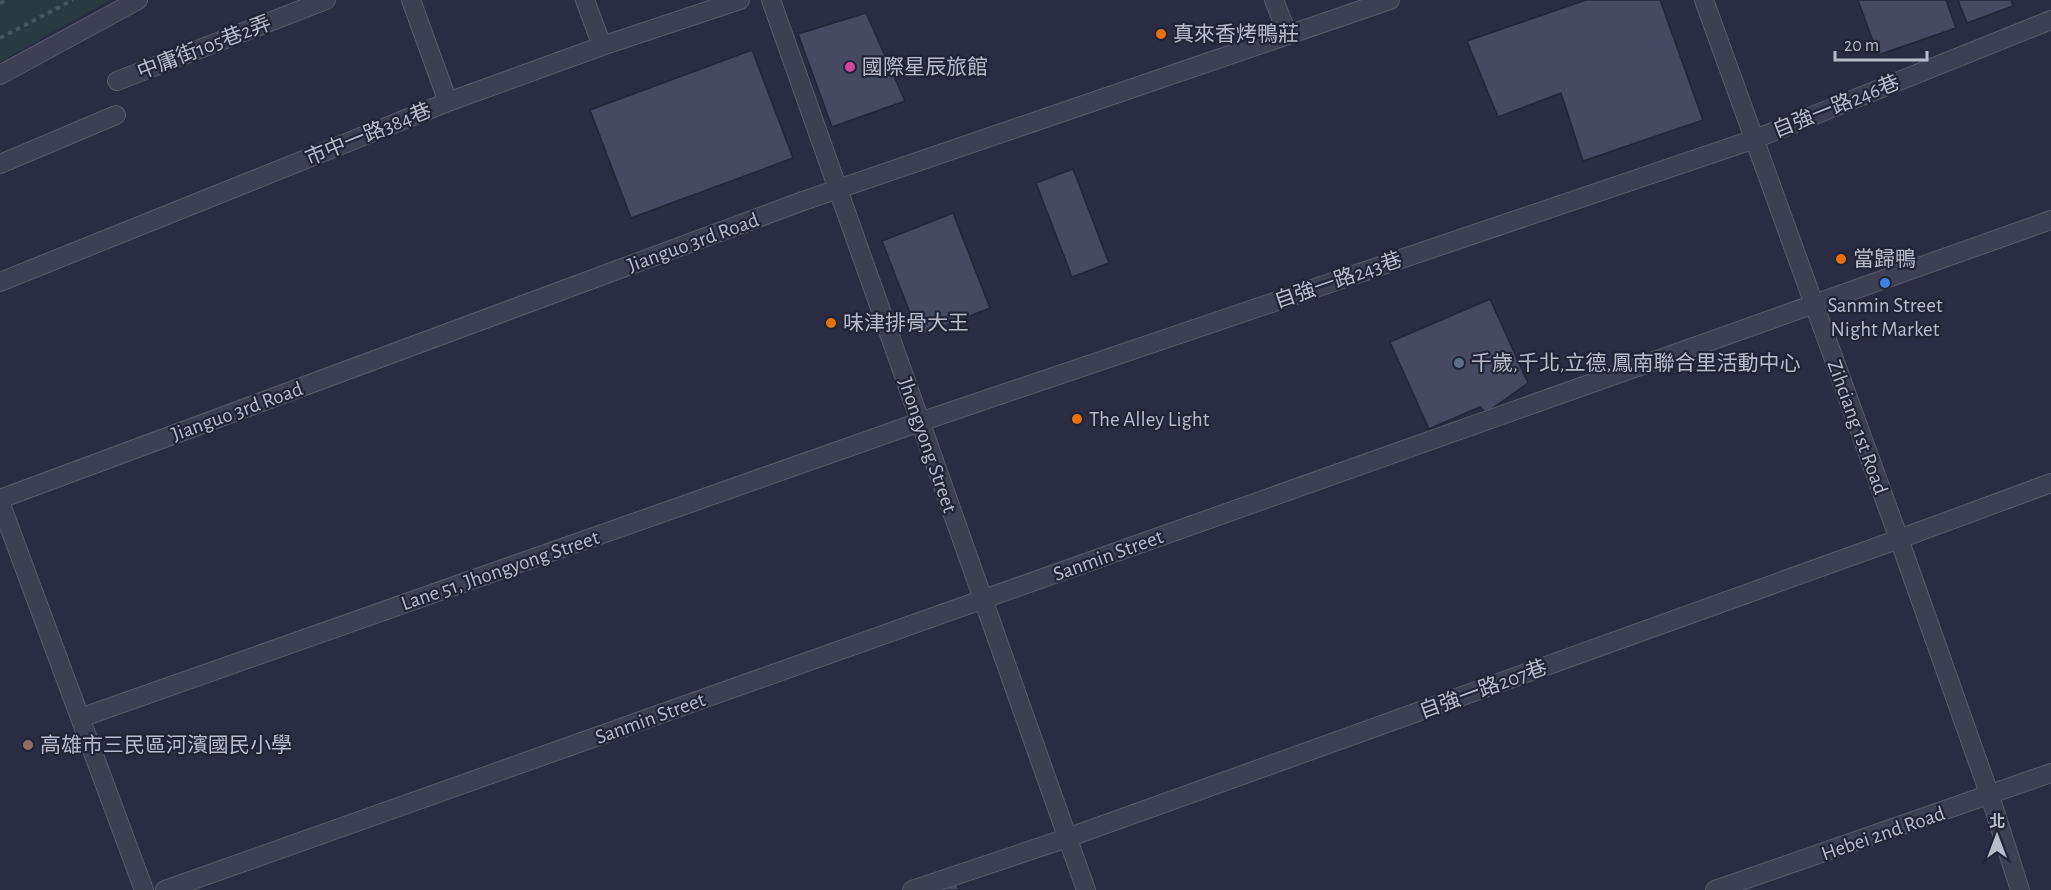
<svg xmlns="http://www.w3.org/2000/svg" width="2051" height="890" font-family="'Alegreya Sans','Noto Sans TC',sans-serif">
<style>
.green{fill:#2b3943}
.pier{fill:#292c42}
.building{fill:#454962;stroke:#232639;stroke-width:1.5}
.lines{fill:none;stroke-linecap:round;stroke-linejoin:round}
.minor-casing{stroke:#585a6c;stroke-width:20}
.path{stroke:#495660;stroke-width:4;stroke-dasharray:4.5 4.5;stroke-linecap:butt}
.minor{stroke:#3d3f52;stroke-width:18}
.food-dot{fill:#e8710a;stroke:#212437;stroke-width:2}
.hotel-dot{fill:#d1479c;stroke:#212437;stroke-width:2}
.shop-dot{fill:#3f7fe0;stroke:#212437;stroke-width:2}
.service-dot{fill:#5c6f8a;stroke:#212437;stroke-width:2}
.education-dot{fill:#8d6e63;stroke:#212437;stroke-width:2}
.labels{text-anchor:middle;stroke-width:4.5;stroke-linejoin:round;paint-order:stroke}
.poi-label{font-size:21px;fill:#babccc;stroke:#212437;text-anchor:start}
.street-label{font-size:21px;fill:#babccc;stroke:#212437}
</style>
<rect width="100%" height="100%" fill="#292c42"/>
<!-- green -->
<path class="green" d="M0 0H110L0 62Z"/>
<!-- pier -->
<path class="pier" d="M2051 834V890H1957L1950 873 2020 848Z"/>
<!-- building -->
<path class="building" d="M1586 0H1660L1703 120 1583 161 1561 93 1498 117 1467 41Z
M1858 0H1946L1956 28 1878 55Z
M1958 0H2011L2013 6 1967 23Z
M866 13 905 101 832 127 798 34Z
M752 50 793 158 631 218 590 110Z
M1073 169 1109 263 1072 277 1036 183Z
M953 213 990 308 919 336 882 241Z
M1490 299 1528 383 1486 413 1480 407 1429 429 1390 342Z
M956 881 959 890H932Z"/>
<g class="lines">
<!-- minor casing -->
<g class="minor-casing">
<path id="minor" d="M411 0 448 102
M585 0 602 46
M771 0 1086 890
M1274 0 1288 35
M1704 0 1899 539 1990 796 2020 890
M0 75 138 0
M117 81 326 0
M0 164 116 115
M0 282 448 102 602 46 740 0
M0 499 803 201 1390 0
M0 502 144 890
M80 718 920 422 1755 139 2051 20
M165 890 2051 220
M912 890 1067 838 1899 539 2051 483
M1715 890 2051 773"/>
</g>
<!-- path -->
<path class="path" d="M0 3 6 0
M0 38 73 0"/>
<!-- minor -->
<use href="#minor" class="minor"/>
</g>
<!-- markers -->
<g class="food-dot">
<circle cx="1161" cy="34" r="6"/>
<circle cx="1841" cy="259" r="6"/>
<circle cx="831" cy="323" r="6"/>
<circle cx="1077" cy="419" r="6"/>
</g>
<circle class="hotel-dot" cx="850" cy="67" r="6"/>
<circle class="shop-dot" cx="1885" cy="283" r="6"/>
<circle class="service-dot" cx="1459" cy="363" r="6"/>
<circle class="education-dot" cx="28" cy="745" r="6"/>
<g class="labels">
<!-- poi labels -->
<g class="poi-label">
<text x="1173" y="41">真來香烤鴨莊</text>
<text x="862" y="74">國際星辰旅館</text>
<text x="1853" y="266">當歸鴨</text>
<text x="1885" y="312" text-anchor="middle">Sanmin Street<tspan x="1885" dy="24">Night Market</tspan></text>
<text x="843" y="330">味津排骨大王</text>
<text x="1471" y="370">千歲,千北,立德,鳳南聯合里活動中心</text>
<text x="1089" y="426">The Alley Light</text>
<text x="40" y="752">高雄市三民區河濱國民小學</text>
</g>
<!-- street labels -->
<g class="street-label">
<text transform="translate(204 47) rotate(-21)" y="7">中庸街105巷2弄</text>
<text transform="translate(1836 106) rotate(-22)" y="7">自強一路246巷</text>
<text transform="translate(368 134) rotate(-22)" y="7">市中一路384巷</text>
<text transform="translate(693 242) rotate(-20)" y="7">Jianguo 3rd Road</text>
<text transform="translate(1338 280) rotate(-19)" y="7">自強一路243巷</text>
<text transform="translate(237 411) rotate(-20)" y="7">Jianguo 3rd Road</text>
<text transform="translate(1858 427) rotate(70)" y="7">Zihciang 1st Road</text>
<text transform="translate(928 445) rotate(71)" y="7">Jhongyong Street</text>
<text transform="translate(1108 555) rotate(-20)" y="7">Sanmin Street</text>
<text transform="translate(500 570) rotate(-19)" y="7">Lane 51, Jhongyong Street</text>
<text transform="translate(1483 689) rotate(-20)" y="7">自強一路207巷</text>
<text transform="translate(650 718) rotate(-20)" y="7">Sanmin Street</text>
<text transform="translate(1883 833) rotate(-19)" y="7">Hebei 2nd Road</text>
</g>
</g>
<!-- north arrow -->
<g transform="translate(1997 836)" stroke="#212437" stroke-width="4.5" paint-order="stroke">
<path d="M0-4.5L10 22L0 15L-10 22Z" fill="#babccc"/>
<text y="-9" font-size="16" font-weight="bold" text-anchor="middle" fill="#babccc">北</text>
</g>
<!-- scale -->
<path d="M1835 51v9h92v-9" fill="none" stroke="#babccc" stroke-width="3"/>
<text x="1844" y="51" font-size="18" fill="#babccc" stroke="#212437" stroke-width="4.5" paint-order="stroke">20 m</text>
</svg>
